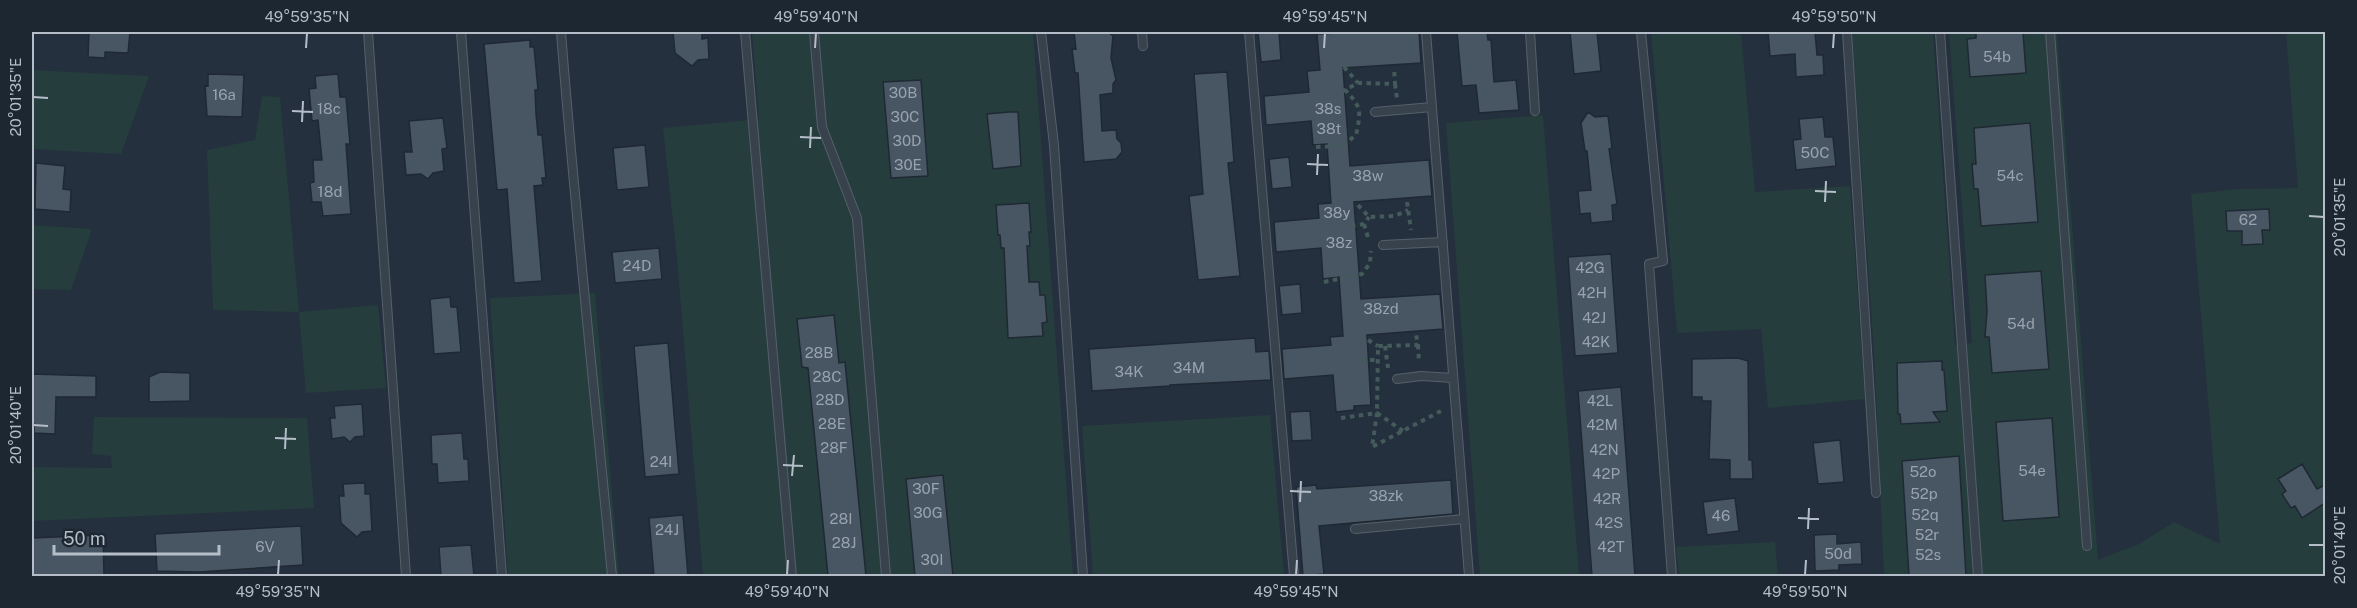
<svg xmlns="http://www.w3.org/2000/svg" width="2357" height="608" font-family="'Public Sans',sans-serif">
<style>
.green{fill:#263d3e}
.building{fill:#485663;stroke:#1f2934;stroke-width:1.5}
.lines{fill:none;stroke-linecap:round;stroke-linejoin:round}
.service-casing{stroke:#56606b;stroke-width:10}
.path{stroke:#445a5b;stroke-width:4;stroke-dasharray:4.5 4.5;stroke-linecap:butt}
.service{stroke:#38424d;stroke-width:8}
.ticks{fill:none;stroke:#b4bdc8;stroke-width:2}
.labels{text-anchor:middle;stroke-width:4.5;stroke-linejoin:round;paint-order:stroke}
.number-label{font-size:15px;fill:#99a3af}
.neatline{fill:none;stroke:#b4bdc8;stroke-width:2}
.ticks-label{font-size:15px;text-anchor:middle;fill:#b4bdc8}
</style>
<rect width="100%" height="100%" fill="#24303d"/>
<!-- green -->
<path class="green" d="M752 32H1033L1073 576H703L677 258 663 128 759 119Z
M1651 32H1741L1755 192 1850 186 1865 399 1768 408 1761 329 1677 333Z
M1852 32H1933L1955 345 1972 343 1949 32H2057L2098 560 2139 544 2174 522 2220 544 2191 194 2239 189 2298 188 2286 32H2325V576H1884L1874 353Z
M32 70 149 76 121 154 32 149Z
M262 96 280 97 299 312 378 305 386 388 306 393 299 312 213 310 207 150 255 140Z
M1543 115 1579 576H1480L1446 123Z
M32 225 92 229 71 290 32 289Z
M595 293 619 576H508L490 298Z
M1270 415 1284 576H1093L1082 426Z
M94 417 307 418 314 508 32 521V467L112 468 111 456 92 454Z
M1775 542 1778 576H1679L1676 547Z"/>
<!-- building -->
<path class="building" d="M89 32H130L128 53 105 52V58L88 57Z
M673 32H702V39L708 38 709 59 698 60 692 66 675 53Z
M1074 32H1108L1113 36 1111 58 1116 80 1113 84V93L1100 95 1102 131 1116 130 1117 139 1121 143 1122 152 1116 159 1084 162 1078 73H1075L1072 48 1076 49Z
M1258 32H1279L1281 60 1261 62Z
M1358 32H1419L1421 63 1343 68 1350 166 1429 160 1432 196 1354 202 1361 299 1440 294 1443 329 1367 335 1371 405 1354 406V410L1336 412 1333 375 1284 379 1282 349 1331 345 1330 337 1343 336 1339 277 1323 279 1321 248 1276 252 1274 222 1319 218 1318 204 1331 203 1327 144 1313 145 1311 121 1266 125 1264 96 1309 92 1307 71 1320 70 1317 34Z
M1457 32H1487L1488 40H1491L1494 82 1516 80 1519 110 1479 113 1476 85 1462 86Z
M1570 32H1597L1601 71 1574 74Z
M1768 32H1815L1817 55H1823L1824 75 1796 77 1795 54 1770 56Z
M1976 32H2023L2026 73 1970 77 1967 39 1976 38Z
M530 40V47H534L538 90H535L536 114 538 135H542L546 178H542L543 185 534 186 542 281 514 283 507 189 497 190 484 44Z
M1227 72 1234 162 1228 163 1240 276 1198 280 1189 196 1203 194 1194 74Z
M208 74 244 75 242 117 207 116 205 85 208 86Z
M338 74 340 97H346L350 144H346L351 214 323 216 321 202H312L310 183 314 182 313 160H322L318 120 312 121 309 89 316 88 315 76Z
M921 80 928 176 891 178 883 82Z
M1009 112H1018L1021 166 993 169 987 114Z
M1588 112 1595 117 1608 116 1612 148 1609 149 1617 204 1612 205 1613 221 1591 223 1590 213 1580 214 1578 191 1591 190 1587 151H1585L1581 123Z
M1823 117 1825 137H1833L1836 166 1796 170 1793 140 1801 139 1799 119Z
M443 118 447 148 442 149 444 171 433 173 428 179 421 174 406 175 404 152H412L409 121Z
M2030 123 2038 222 1981 226 1978 189H1974L1972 164H1976L1974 128Z
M645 145 649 187 617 190 613 148Z
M1289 157 1292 187 1272 189 1269 159Z
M36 163 65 166 63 189 71 190 70 212 35 209Z
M1029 203 1031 232H1029L1030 246H1027L1029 282H1039L1040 295H1045L1047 322 1042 323 1043 336 1008 338 1004 248H1001L1000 235H998L996 205Z
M2269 209 2270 230H2262L2263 244 2242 245V231H2227L2226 211Z
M659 248 662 279 615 283 612 252Z
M1611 254 1618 353 1575 356 1568 257Z
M2041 271 2049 369 1992 373 1989 337H1985L1987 311 1985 275Z
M1300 284 1302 313 1282 315 1279 286Z
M450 297 451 307H457L461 352 434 354 430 299Z
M834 315 839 363 845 362 866 576H828L808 368 802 367 797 319Z
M1255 338 1256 352 1269 351 1271 380 1170 385V386L1092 391 1089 349Z
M668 343 679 474 645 477 634 346Z
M1738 358 1748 361 1749 460H1752L1753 479H1730V460L1709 459 1711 401H1702V397H1692V359Z
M1942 361V370H1944L1947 411 1933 412 1940 422 1901 424 1900 414H1898L1897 363Z
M160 372 190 373V401L149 402V377Z
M32 374 96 376V397H56L55 434 34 433V424H32Z
M1621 387 1635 576H1592L1578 391Z
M362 404 364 436 355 437 350 442 344 437 332 439 330 418H335L334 406Z
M1310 411 1312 440 1292 441 1290 412Z
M2052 418 2059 517 2003 521 1996 422Z
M462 433 464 459H468L469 481 438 483 437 464H432L431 435Z
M1840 440 1844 482 1818 484 1813 443Z
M1959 456 1966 576H1909L1902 461Z
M2302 464 2317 489 2325 485V503L2302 518 2295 506 2291 508 2282 494 2286 491 2278 479Z
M943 475 953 576H915L906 479Z
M1451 480 1453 514 1319 526 1324 574 1303 576 1296 487 1316 485 1317 489Z
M365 483V494H370L372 531 362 532 357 537 341 523 339 496H344L343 484Z
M1735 498 1739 531 1707 535 1703 502Z
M683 515 688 576H654L649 518Z
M301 526 303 565 199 572 157 571 155 534Z
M1837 534V544L1861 542 1862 564 1839 565V570L1815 571 1814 535Z
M103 535 104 575 32 576V538Z
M471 545 474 576H441L439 547Z"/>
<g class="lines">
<!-- service casing -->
<g class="service-casing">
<path id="service" d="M368 32 406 576
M461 32 502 576
M561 32C575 213 595 395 612 576
M745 32 792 576
M814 32 822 127 857 218 886 576
M1041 32 1054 145 1083 576
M1142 32 1143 46
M1249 32 1294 576
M1426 32 1469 576
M1530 32 1535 111
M1641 32 1663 261 1649 264 1672 576
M1847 32 1876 493
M1940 32 1978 576
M2050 32 2087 546
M1375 112 1432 107
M1383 245 1443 242
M1397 379 1421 376 1453 378
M1355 529 1464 519"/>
</g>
<!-- path -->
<path class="path" d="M1344 67 1358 83
M1395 84 1397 98
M1316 147 1342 146 1356 135C1361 112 1362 107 1345 90L1358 83 1395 84 1394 69
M1407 202 1411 230
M1358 205 1369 217 1395 216 1408 210
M1364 224 1369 241
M1351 226 1364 224 1369 217
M1324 282 1362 274 1370 263 1371 251
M1368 340 1378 346
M1418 345 1419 362
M1385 346 1388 368
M1361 360H1378
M1341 418 1377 413 1372 447 1441 411
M1403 431 1377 413 1378 346 1418 345 1416 334"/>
<!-- service -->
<use href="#service" class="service"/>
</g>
<!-- ticks -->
<path class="ticks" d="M306 48 307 33M815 48 816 33M1324 48 1325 33M1833 48 1834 33M33 97 48 98M292 111 313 112M302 122 303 101M800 137 821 138M810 148 811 127M1307 164 1328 165M1317 175 1318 154M1815 191 1836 192M1825 202 1826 181M2309 216 2324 217M33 425 48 426M275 438 296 439M285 449 286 428M783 465 803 466M792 476 794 455M1290 491 1311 492M1300 502 1301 481M1798 518 1819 519M1808 529 1809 508M2309 545H2324M278 575 279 560M787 575 788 560M1296 575 1297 560M1805 575 1806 560"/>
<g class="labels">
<!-- number labels -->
<g class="number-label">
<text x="1997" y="62">54b</text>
<text x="903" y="98">30B</text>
<text x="224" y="100">16a</text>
<text x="329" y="114">18c</text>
<text x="1328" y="114">38s</text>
<text x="905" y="122">30C</text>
<text x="1329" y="134">38t</text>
<text x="907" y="146">30D</text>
<text x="1815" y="158">50C</text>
<text x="908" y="170">30E</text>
<text x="1368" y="181">38w</text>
<text x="2010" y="181">54c</text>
<text x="330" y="197">18d</text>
<text x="1337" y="218">38y</text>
<text x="2248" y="225">62</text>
<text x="1339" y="248">38z</text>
<text x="637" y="271">24D</text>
<text x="1590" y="273">42G</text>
<text x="1592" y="298">42H</text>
<text x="1381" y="314">38zd</text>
<text x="1594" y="323">42J</text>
<text x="2021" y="329">54d</text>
<text x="1596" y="347">42K</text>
<text x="819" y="358">28B</text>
<text x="1189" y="373">34M</text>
<text x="1129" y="377">34K</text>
<text x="827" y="382">28C</text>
<text x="830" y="405">28D</text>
<text x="1600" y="406">42L</text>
<text x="832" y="429">28E</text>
<text x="1602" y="430">42M</text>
<text x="834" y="453">28F</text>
<text x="1604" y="455">42N</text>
<text x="661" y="467">24I</text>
<text x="2032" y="476">54e</text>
<text x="1923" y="477">52o</text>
<text x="1606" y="479">42P</text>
<text x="926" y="494">30F</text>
<text x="1924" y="499">52p</text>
<text x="1386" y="501">38zk</text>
<text x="1607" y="504">42R</text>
<text x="928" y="518">30G</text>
<text x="1925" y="520">52q</text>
<text x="1721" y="521">46</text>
<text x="841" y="524">28I</text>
<text x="1609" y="528">42S</text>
<text x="667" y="535">24J</text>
<text x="1927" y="540">52r</text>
<text x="844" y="548">28J</text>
<text x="265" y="552">6V</text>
<text x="1611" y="552">42T</text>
<text x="1838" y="559">50d</text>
<text x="1928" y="560">52s</text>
<text x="932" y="565">30I</text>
</g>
</g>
<!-- border -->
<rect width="2357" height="608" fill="none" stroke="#1d2732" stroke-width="66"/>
<!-- scale -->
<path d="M54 545v9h165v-9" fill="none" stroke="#b4bdc8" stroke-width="3"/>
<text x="63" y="545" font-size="18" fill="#b4bdc8" stroke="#1d2732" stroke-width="4.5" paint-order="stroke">50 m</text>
<rect x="33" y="33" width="2291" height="542" class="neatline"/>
<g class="ticks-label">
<text x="307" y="22">49°59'35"N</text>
<text x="816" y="22">49°59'40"N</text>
<text x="1325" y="22">49°59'45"N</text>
<text x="1834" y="22">49°59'50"N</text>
<text transform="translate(16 97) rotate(-90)" y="5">20°01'35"E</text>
<text transform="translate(2340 217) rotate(-90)" y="5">20°01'35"E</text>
<text transform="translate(16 425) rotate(-90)" y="5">20°01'40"E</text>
<text transform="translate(2340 545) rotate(-90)" y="5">20°01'40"E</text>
<text x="278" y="597">49°59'35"N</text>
<text x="787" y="597">49°59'40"N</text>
<text x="1296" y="597">49°59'45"N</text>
<text x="1805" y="597">49°59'50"N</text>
</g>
</svg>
